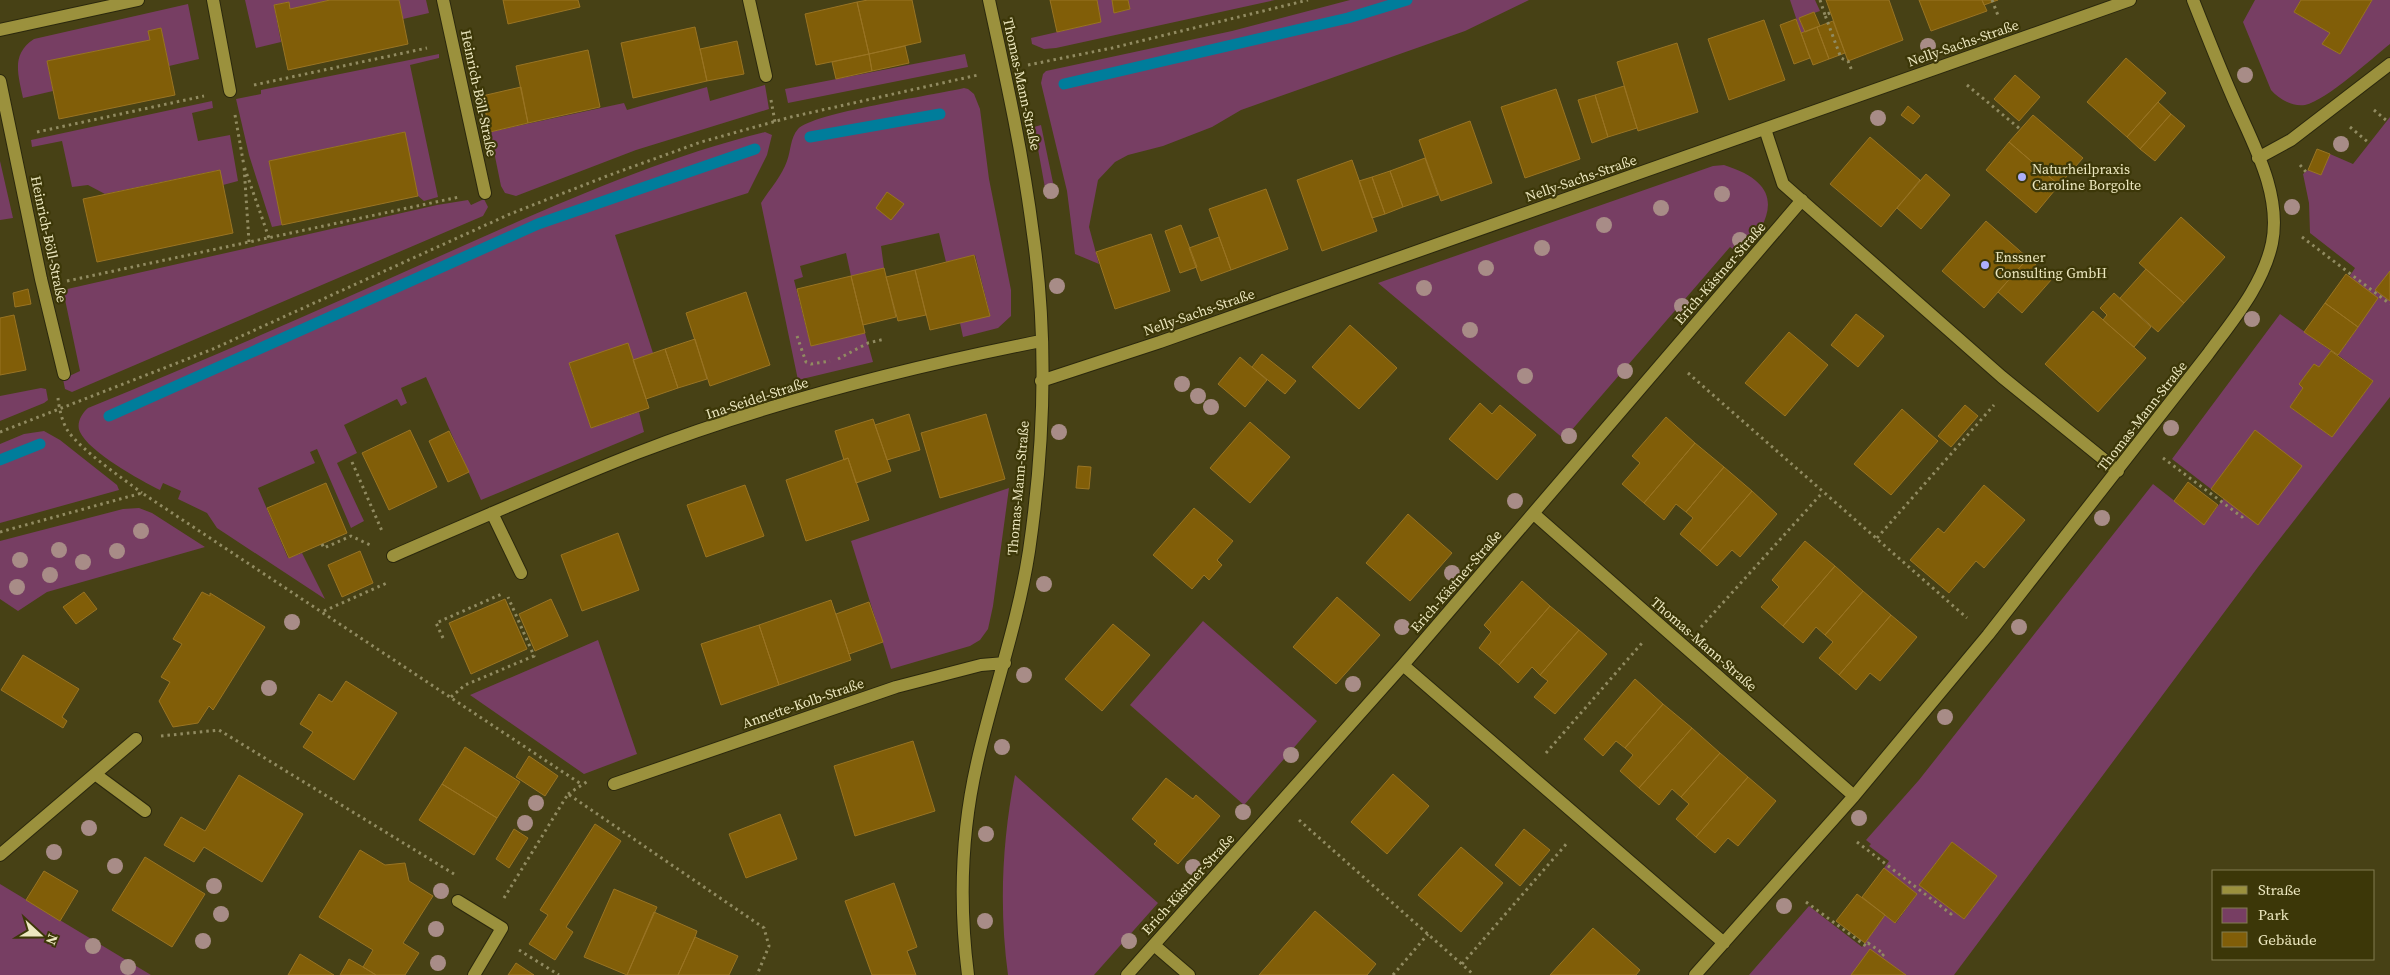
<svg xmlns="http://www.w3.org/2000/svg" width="2390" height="975" font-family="'Source Serif 4',serif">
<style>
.green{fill:#773e63;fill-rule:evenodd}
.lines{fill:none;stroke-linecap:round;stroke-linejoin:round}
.stream{stroke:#007d9b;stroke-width:11}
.building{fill:#815e08;stroke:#997423}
.street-casing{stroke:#2b280d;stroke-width:14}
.path{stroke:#918b61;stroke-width:3;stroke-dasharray:2.5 4;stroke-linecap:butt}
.street{stroke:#9b913d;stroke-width:12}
.tree{fill:#a88c87}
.poi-dot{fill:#adaffb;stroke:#3c3708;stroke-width:2}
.labels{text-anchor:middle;stroke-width:4.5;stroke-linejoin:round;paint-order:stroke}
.street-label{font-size:14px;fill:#ece7bf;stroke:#3c3708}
.poi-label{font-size:14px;fill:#ece7bf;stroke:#3c3708;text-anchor:start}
</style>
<rect width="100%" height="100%" fill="#474115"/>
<!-- green -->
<path class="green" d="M245 0H330L290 9 288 2 274 5 281 42 256 48Z
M399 0H426L429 13 403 19Z
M1097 0H1112L1115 13 1130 9 1128 0H1275L1056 48 1044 49 1032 44 1031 38 1101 22Z
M1350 0H1529L1465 31 1241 110 1212 127 1163 146 1128 155 1115 162 1098 180 1089 227 1099 264 1075 254 1067 191 1041 83 1043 74 1046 71 1232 31Z
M1790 0H1815L1820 11 1799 18 1805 32 1801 33Z
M2255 0H2301L2294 12 2330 33 2323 44 2340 54 2372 0H2390V44C2371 59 2327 100 2305 105 2292 107 2279 99 2271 90L2243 22Z
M188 4 199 59 169 66 161 28 150 40 47 61 53 91 23 98C18 74 11 54 34 39Z
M439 54V58L410 65 438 197 424 201 418 196 404 132 269 161 282 225 272 227 249 155 236 99 261 94V90Z
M965 54 968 67 788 103 785 89Z
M765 85 769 109 636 150 516 196 505 193 501 186 490 132 624 103 627 110 707 87 710 101Z
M964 88 968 89 974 94 980 109 989 179 1011 290V316L998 328 963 337 960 323 990 315 975 255 946 262 939 233 881 246 884 268 851 276 846 253 800 266 803 277 794 280 811 346 865 333 873 362 798 380 761 203C769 190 782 176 787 161 791 151 790 138 798 129 812 113 935 95 964 88Z
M212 101 213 108 192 113 198 141 230 135 238 181 223 185 219 170 105 194 88 185 72 187 62 141 32 147 31 140Z
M2390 117V271L2376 290 2390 301V397L2258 567 1954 975H1749L1809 906 1862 947 1885 915 1896 923 1917 894 1884 868 1889 861 1869 846 1871 844 1866 840 1919 780 2153 484 2204 524 2224 498 2255 431 2211 489 2172 459 2280 314 2331 351 2319 367 2314 364 2299 384 2303 388 2290 407 2332 437 2373 381 2338 355 2358 327 2349 277 2355 268 2310 233 2309 203 2303 174 2308 170 2321 174 2330 154 2353 164ZM1952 842 1997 876 1964 919 1919 885Z
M1041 125 1056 197 1047 199 1034 127Z
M765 132 772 135 767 155 748 193 615 235 653 353 633 360 569 364 591 428 639 412 644 432 481 500 426 377 401 388 407 403 401 406 397 399 344 425 357 453 337 463 364 521 351 528 317 449 310 452 315 463 258 488 288 558 302 553 325 599 217 528 207 513 178 499 181 491 163 483 160 490C140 480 89 452 80 432 76 424 81 414 88 408 203 361 317 311 431 260 540 212 649 161 765 132Z
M0 161 13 218 0 220Z
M1724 165C1784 184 1775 215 1742 256L1730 247 1564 439 1378 283 1713 166Z
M484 199 488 207 483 216 72 392 65 389 63 379 80 371 63 290 437 205 468 200 471 205Z
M41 388 46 389 48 400 44 403 0 421V396Z
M44 431 60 440 117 485 119 490 0 523V444L24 434Z
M1009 488 993 606 988 629 980 640 970 646 891 669 851 541Z
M139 508 152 513 205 547 47 592 18 611 0 599V541L123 509Z
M1203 621 1317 721 1244 805 1130 705Z
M598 640 637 754 584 774 470 695Z
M1015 775 1158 903 1094 975H1008C999 908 1002 842 1015 775Z
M0 884 151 975H0Z"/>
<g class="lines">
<!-- stream -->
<path class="stream" d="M1064 84 1348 18 1407 0
M810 137 940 114
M109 416 538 224 755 149
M0 460 40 444"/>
</g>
<!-- building -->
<path class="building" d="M330 0H399L408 44 288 70 274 5 289 2 290 9Z
M503 0H578L580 7 508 24Z
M868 0H912L921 42 869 54 857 2Z
M1050 0H1097L1101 22 1057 32Z
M1112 0H1128L1130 9 1114 13Z
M1826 0H1889L1903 40 1848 61Z
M1919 0H1982L1987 11 1931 31Z
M1982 0H1998L1984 5Z
M2301 0H2372L2340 54 2322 44 2330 33 2294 12Z
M857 2 869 54 816 65 805 14Z
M1814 12 1820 26 1805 32 1799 18Z
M1796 19 1810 58 1794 64 1780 25Z
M1764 20 1785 80 1729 100 1708 39Z
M1833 21 1845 53 1829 59 1817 27Z
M695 27 707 81 633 98 621 43Z
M1817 27 1829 59 1813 65 1801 33Z
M161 28 175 95 59 119 47 61 150 40 148 31Z
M737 41 744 74 707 81 700 49Z
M1677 43 1698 112 1638 131 1617 62Z
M905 46 909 63 872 71 869 54Z
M588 50 600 107 528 123 516 66Z
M869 54 872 71 836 79 832 62Z
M2126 58 2166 93 2127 137 2087 102Z
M2015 75 2040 97 2019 121 1994 99Z
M1624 86 1637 128 1608 137 1595 95Z
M521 87 528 123 490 132 482 96Z
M1556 89 1580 159 1525 178 1501 107Z
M1595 95 1608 137 1592 143 1578 100Z
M2158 102 2171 114 2140 149 2127 137Z
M1908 106 1920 116 1913 124 1901 115Z
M2171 114 2185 126 2155 161 2140 149Z
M2033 115 2083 158 2059 185 2009 142Z
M1470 121 1492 183 1441 201 1419 140Z
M405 132 418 196 282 225 269 161Z
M1870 137 1920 180 1881 227 1830 184Z
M2009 142 2059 185 2036 213 1986 170Z
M2317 149 2330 154 2321 175 2308 170Z
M1425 158 1438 195 1403 207 1390 171Z
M1352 160 1377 231 1322 251 1297 180Z
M220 170 233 233 97 262 83 199Z
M1390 171 1403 207 1385 214 1372 177Z
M1926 174 1950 195 1921 229 1897 208Z
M1372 177 1385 214 1372 218 1359 181Z
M1266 189 1288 249 1231 270 1209 209Z
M887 192 904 204 891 220 876 208Z
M2181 217 2225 257 2184 303 2139 263Z
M1986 221 2028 258 1984 308 1942 271Z
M1181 225 1197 267 1180 273 1165 231Z
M1151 234 1170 291 1115 309 1096 252Z
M1219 237 1231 270 1201 281 1189 248Z
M974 255 990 316 930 330 915 270Z
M2028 258 2052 279 2022 313 1998 292Z
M884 268 896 317 863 325 851 276Z
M2146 269 2184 303 2158 332 2120 298Z
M915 270 926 315 898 321 886 277Z
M2390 271V301L2375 290Z
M2346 274 2378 298 2358 327 2325 303Z
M851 276 865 333 811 346 797 289Z
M28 289 31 304 15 307 13 293Z
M746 292 770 365 710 386 686 313Z
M2114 293 2151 327 2134 347 2103 320 2107 315 2100 308Z
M2325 303 2358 327 2338 355 2304 332Z
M2093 311 2146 358 2098 412 2045 364Z
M1856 314 1884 336 1858 367 1831 345Z
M14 315 26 370 0 375V318Z
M1350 325 1397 368 1359 409 1312 367Z
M1789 332 1828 365 1785 416 1745 383Z
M695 339 707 379 678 388 665 349Z
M628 343 649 408 591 428 569 363Z
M665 349 678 388 646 399 633 360Z
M2331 351 2373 381 2332 437 2290 407 2303 388 2299 384 2314 364 2319 367Z
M1262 354 1296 381 1285 394 1252 367Z
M1240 357 1267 380 1245 407 1218 384Z
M1480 403 1492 414 1500 405 1536 435 1497 480 1449 439Z
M1965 405 1978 416 1951 447 1938 436Z
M1902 409 1938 441 1891 495 1854 464Z
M909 414 920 450 887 460 875 425Z
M986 414 1005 479 940 498 921 433Z
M1666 417 1695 443 1644 503 1622 484 1640 463 1632 456Z
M873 419 891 471 856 483 848 458 844 460 835 431Z
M1250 422 1290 457 1250 503 1210 468Z
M410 430 437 487 389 510 362 453Z
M2255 430 2302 466 2258 525 2211 489Z
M449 431 469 472 448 482 429 441Z
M1695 443 1724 467 1686 512 1676 504 1664 520 1644 503Z
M848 458 869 520 806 541 786 480Z
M1078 466 1091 467 1089 489 1076 488Z
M1724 467 1752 491 1700 551 1680 534 1693 518 1686 512Z
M2188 482 2218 505 2204 525 2174 501Z
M326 483 347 533 289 558 267 508Z
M745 485 764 536 706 557 687 505Z
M1984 485 2025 520 1984 568 1976 561 1949 593 1910 560 1938 528 1944 533Z
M1752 491 1777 514 1740 557 1732 550 1717 566 1700 551Z
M1194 508 1233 541 1217 560 1222 565 1209 580 1204 575 1192 589 1153 555Z
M1408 514 1452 553 1410 601 1366 563Z
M618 533 639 590 582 611 561 555Z
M1805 541 1835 566 1783 626 1761 607 1779 587 1772 580Z
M360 551 373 583 342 597 328 565Z
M1835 566 1863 591 1825 635 1816 627 1803 643 1783 626Z
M1522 581 1550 606 1499 665 1479 648 1491 632 1484 625Z
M1863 591 1891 615 1839 675 1819 658 1833 642 1825 635Z
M84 592 97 609 76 624 63 607Z
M202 592 210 596V593L265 627 213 710 209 706 198 723 173 727 159 701 170 682 161 677 182 644 173 639Z
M1337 597 1380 635 1336 684 1293 647Z
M505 599 527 649 471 674 449 623Z
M551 599 568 636 535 651 519 614Z
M831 600 851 660 779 685 759 625Z
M869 602 883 642 849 654 836 614Z
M1550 606 1579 630 1540 675 1532 667 1518 683 1499 665Z
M1891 615 1917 637 1880 681 1870 673 1856 690 1839 675Z
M1113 624 1150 655 1102 711 1065 679Z
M759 625 779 685 721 705 701 644Z
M1579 630 1607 654 1555 714 1534 697 1548 681 1540 675Z
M23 655 79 689 62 717 67 721 63 728 1 690Z
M1635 679 1663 704 1625 748 1616 741 1603 756 1584 739Z
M346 681 397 713 354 780 303 747 313 732 300 724 319 694 332 702Z
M1663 704 1692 728 1639 788 1620 771 1633 755 1625 748Z
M1692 728 1720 753 1681 797 1672 789 1659 805 1639 788Z
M913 741 935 811 855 836 834 766Z
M465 747 520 782 497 818 442 784Z
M1720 753 1748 777 1696 837 1676 819 1689 804 1681 797Z
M529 756 558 776 545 796 516 777Z
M1393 774 1429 806 1387 854 1351 822Z
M239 775 303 814 262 882 204 847 194 862 164 845 181 817 205 831Z
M1748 777 1776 801 1738 846 1728 838 1715 853 1696 837Z
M1166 778 1193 799 1196 795 1220 816 1178 864 1154 844 1157 841 1132 819Z
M442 784 497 818 474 855 419 820Z
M780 814 797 859 746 878 729 834Z
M595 824 621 841 566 927 573 932 555 960 529 944 548 915 540 910Z
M514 829 528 838 509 868 496 859Z
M1524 829 1550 850 1520 886 1495 865Z
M1952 842 1997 876 1964 919 1919 885Z
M1461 847 1503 883 1461 932 1418 895Z
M360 850 385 865 405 863 409 881 433 896 403 943 419 953 405 975H376L363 967 373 950 319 917Z
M145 857 205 894 172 947 112 910Z
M1884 868 1917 894 1895 923 1862 897Z
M44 871 78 891 60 921 26 900Z
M894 883 917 947 907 951 916 975H872L845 901Z
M614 889 657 907 627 975 584 957Z
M1857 894 1885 915 1865 943 1836 921Z
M1315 911 1376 964 1367 975H1259Z
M654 912 697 931 695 937 678 975H627Z
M1593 928 1640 970 1636 975H1550Z
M695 937 738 956 729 975H678Z
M1870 949 1881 957 1906 975H1851Z
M300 954 334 975H288Z
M349 959 363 967 376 975H340Z
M516 963 534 975H508Z"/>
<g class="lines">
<!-- street casing -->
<g class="street-casing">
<path id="street" d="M213 0 230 91
M443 0 485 193
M749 0 766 76
M0 30 138 0
M0 81 41 279 64 374
M1765 129 1783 184 2002 377 2118 471
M2258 158 2291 140 2390 64
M1041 381 1160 342 2130 0
M492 513 521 573
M1534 514 1854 796
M393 556C474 521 555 485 637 453 767 403 904 368 1041 341
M1403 665 1724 943
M95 774 145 811
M614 784 896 687 981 665 1005 663
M0 855 136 739
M458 901 502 928 474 975
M1154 945 1189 975
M968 975C959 904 961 833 977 763 993 692 1018 623 1029 551 1044 448 1048 338 1033 234 1023 155 1006 78 989 0
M1127 975 1403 665 1802 200
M1695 975 1854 796 1988 635 2208 354C2233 320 2263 285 2272 243 2282 193 2252 142 2233 98 2219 66 2206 33 2193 0"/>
</g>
<!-- path -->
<path class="path" d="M1820 0 1825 15
M1992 0 1999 18
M1830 13 1825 15 1841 58 1848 61 1852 71
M1028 65 1112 48 1308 0
M254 85 427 48
M1967 85 2020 129
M771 100 775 122
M2374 110 2387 121
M235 115 244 166
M2350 127 2369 143
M37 132 204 96
M2300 165 2306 172
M2302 237 2390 304
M249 242 244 166 269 238
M67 281 459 197
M797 336 806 362 811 364 830 361
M838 359 868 343 885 339
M1688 373 1967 618
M58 398C59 408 62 422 68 431 82 451 121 477 142 493
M0 432 213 349 510 214 607 176 701 142 791 117 978 75
M2163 458 2242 517 2245 514
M352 462 382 531
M0 532 142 493 581 784
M1877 538 1994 405
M322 544 324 548 351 536 370 545
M324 611 389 582
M1701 627 1823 492
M443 638 436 623 504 593
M451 697 465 685 534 656 508 597
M161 736 219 730 454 874
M1546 753 1642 643
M568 794 588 781
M1299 820 1474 975
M1857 842 1951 914 1952 911
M504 898 568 794 764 928 769 946 757 975
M1806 902 1866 946 1868 943 1884 954 1881 957
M519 950 559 975
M1462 964 1568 842
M1393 975 1428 934"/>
<!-- street -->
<use href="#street" class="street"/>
</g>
<!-- trees -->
<g class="tree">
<circle cx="1928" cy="46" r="8"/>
<circle cx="2245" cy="75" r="8"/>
<circle cx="1878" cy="118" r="8"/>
<circle cx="2341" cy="144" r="8"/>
<circle cx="1051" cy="191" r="8"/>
<circle cx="1722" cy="194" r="8"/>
<circle cx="2292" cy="207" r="8"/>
<circle cx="1661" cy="208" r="8"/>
<circle cx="1604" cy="225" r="8"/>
<circle cx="1740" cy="240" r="8"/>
<circle cx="1542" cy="248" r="8"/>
<circle cx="1486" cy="268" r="8"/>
<circle cx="1057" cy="286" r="8"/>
<circle cx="1424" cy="288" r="8"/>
<circle cx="1682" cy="306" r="8"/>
<circle cx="2252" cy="319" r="8"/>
<circle cx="1470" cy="330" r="8"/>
<circle cx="1625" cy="371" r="8"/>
<circle cx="1525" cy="376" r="8"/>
<circle cx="1182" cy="384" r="8"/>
<circle cx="1198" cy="396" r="8"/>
<circle cx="1211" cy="407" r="8"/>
<circle cx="2171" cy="428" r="8"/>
<circle cx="1059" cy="432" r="8"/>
<circle cx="1569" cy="436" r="8"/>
<circle cx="1515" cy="501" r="8"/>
<circle cx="2102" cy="518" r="8"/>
<circle cx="141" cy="531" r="8"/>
<circle cx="59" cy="550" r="8"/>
<circle cx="117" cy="551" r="8"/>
<circle cx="20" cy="560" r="8"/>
<circle cx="83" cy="562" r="8"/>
<circle cx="1452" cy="573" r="8"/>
<circle cx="50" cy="575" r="8"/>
<circle cx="1044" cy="584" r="8"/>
<circle cx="17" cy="587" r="8"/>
<circle cx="292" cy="622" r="8"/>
<circle cx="1402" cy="627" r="8"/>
<circle cx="2019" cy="627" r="8"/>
<circle cx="1024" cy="675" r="8"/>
<circle cx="1353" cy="684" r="8"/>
<circle cx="269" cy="688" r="8"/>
<circle cx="1945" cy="717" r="8"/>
<circle cx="1002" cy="747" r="8"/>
<circle cx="1291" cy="755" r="8"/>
<circle cx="536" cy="803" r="8"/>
<circle cx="1243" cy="812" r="8"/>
<circle cx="1859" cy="818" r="8"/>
<circle cx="525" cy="823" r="8"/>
<circle cx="89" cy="828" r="8"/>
<circle cx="986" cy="834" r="8"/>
<circle cx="54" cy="852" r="8"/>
<circle cx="115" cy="866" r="8"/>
<circle cx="1193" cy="867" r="8"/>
<circle cx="214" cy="886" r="8"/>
<circle cx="441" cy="891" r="8"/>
<circle cx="1784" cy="906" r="8"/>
<circle cx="221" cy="914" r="8"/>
<circle cx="985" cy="921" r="8"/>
<circle cx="436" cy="929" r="8"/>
<circle cx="203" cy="941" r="8"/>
<circle cx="1129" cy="941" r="8"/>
<circle cx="93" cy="946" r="8"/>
<circle cx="438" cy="963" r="8"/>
<circle cx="128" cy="967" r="8"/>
</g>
<!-- markers -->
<g class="poi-dot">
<circle cx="2022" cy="177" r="5"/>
<circle cx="1985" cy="265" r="5"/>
</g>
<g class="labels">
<!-- street labels -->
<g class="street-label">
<text transform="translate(1963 43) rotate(-19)" y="5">Nelly-Sachs-Straße</text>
<text transform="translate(1022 84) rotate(78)" y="5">Thomas-Mann-Straße</text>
<text transform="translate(479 93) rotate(78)" y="5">Heinrich-Böll-Straße</text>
<text transform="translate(1581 178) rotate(-19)" y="5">Nelly-Sachs-Straße</text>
<text transform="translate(49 239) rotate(78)" y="5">Heinrich-Böll-Straße</text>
<text transform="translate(1720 273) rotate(-49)" y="5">Erich-Kästner-Straße</text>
<text transform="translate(1199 312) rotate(-19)" y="5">Nelly-Sachs-Straße</text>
<text transform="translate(757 398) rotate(-18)" y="5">Ina-Seidel-Straße</text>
<text transform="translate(2142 416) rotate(-52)" y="5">Thomas-Mann-Straße</text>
<text transform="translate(1018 488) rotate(-85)" y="5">Thomas-Mann-Straße</text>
<text transform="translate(1456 581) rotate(-49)" y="5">Erich-Kästner-Straße</text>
<text transform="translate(1704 644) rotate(41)" y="5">Thomas-Mann-Straße</text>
<text transform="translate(803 703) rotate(-19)" y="5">Annette-Kolb-Straße</text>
<text transform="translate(1188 884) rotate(-48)" y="5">Erich-Kästner-Straße</text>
</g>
<!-- poi labels -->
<g class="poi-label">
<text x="2032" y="174">Naturheilpraxis<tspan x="2032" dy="16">Caroline Borgolte</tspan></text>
<text x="1995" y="262">Enssner<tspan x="1995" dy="16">Consulting GmbH</tspan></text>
</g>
</g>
<!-- legend -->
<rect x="2212" y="870" width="162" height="90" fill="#3c3708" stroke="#827d51"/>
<rect x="2222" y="886" width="25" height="8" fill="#9b913d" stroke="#827d51"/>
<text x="2258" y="895" font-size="15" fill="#ece7bf">Straße</text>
<rect x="2222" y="908" width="25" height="15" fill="#773e63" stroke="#827d51"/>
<text x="2258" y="920" font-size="15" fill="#ece7bf">Park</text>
<rect x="2222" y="932" width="25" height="15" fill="#815e08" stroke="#827d51"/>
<text x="2258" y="945" font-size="15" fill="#ece7bf">Gebäude</text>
<!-- north arrow -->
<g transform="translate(40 935) rotate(111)" stroke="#3c3708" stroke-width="4" paint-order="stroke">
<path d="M0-4L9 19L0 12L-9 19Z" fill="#ece7bf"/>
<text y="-8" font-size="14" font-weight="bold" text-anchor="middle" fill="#ece7bf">N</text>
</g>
</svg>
